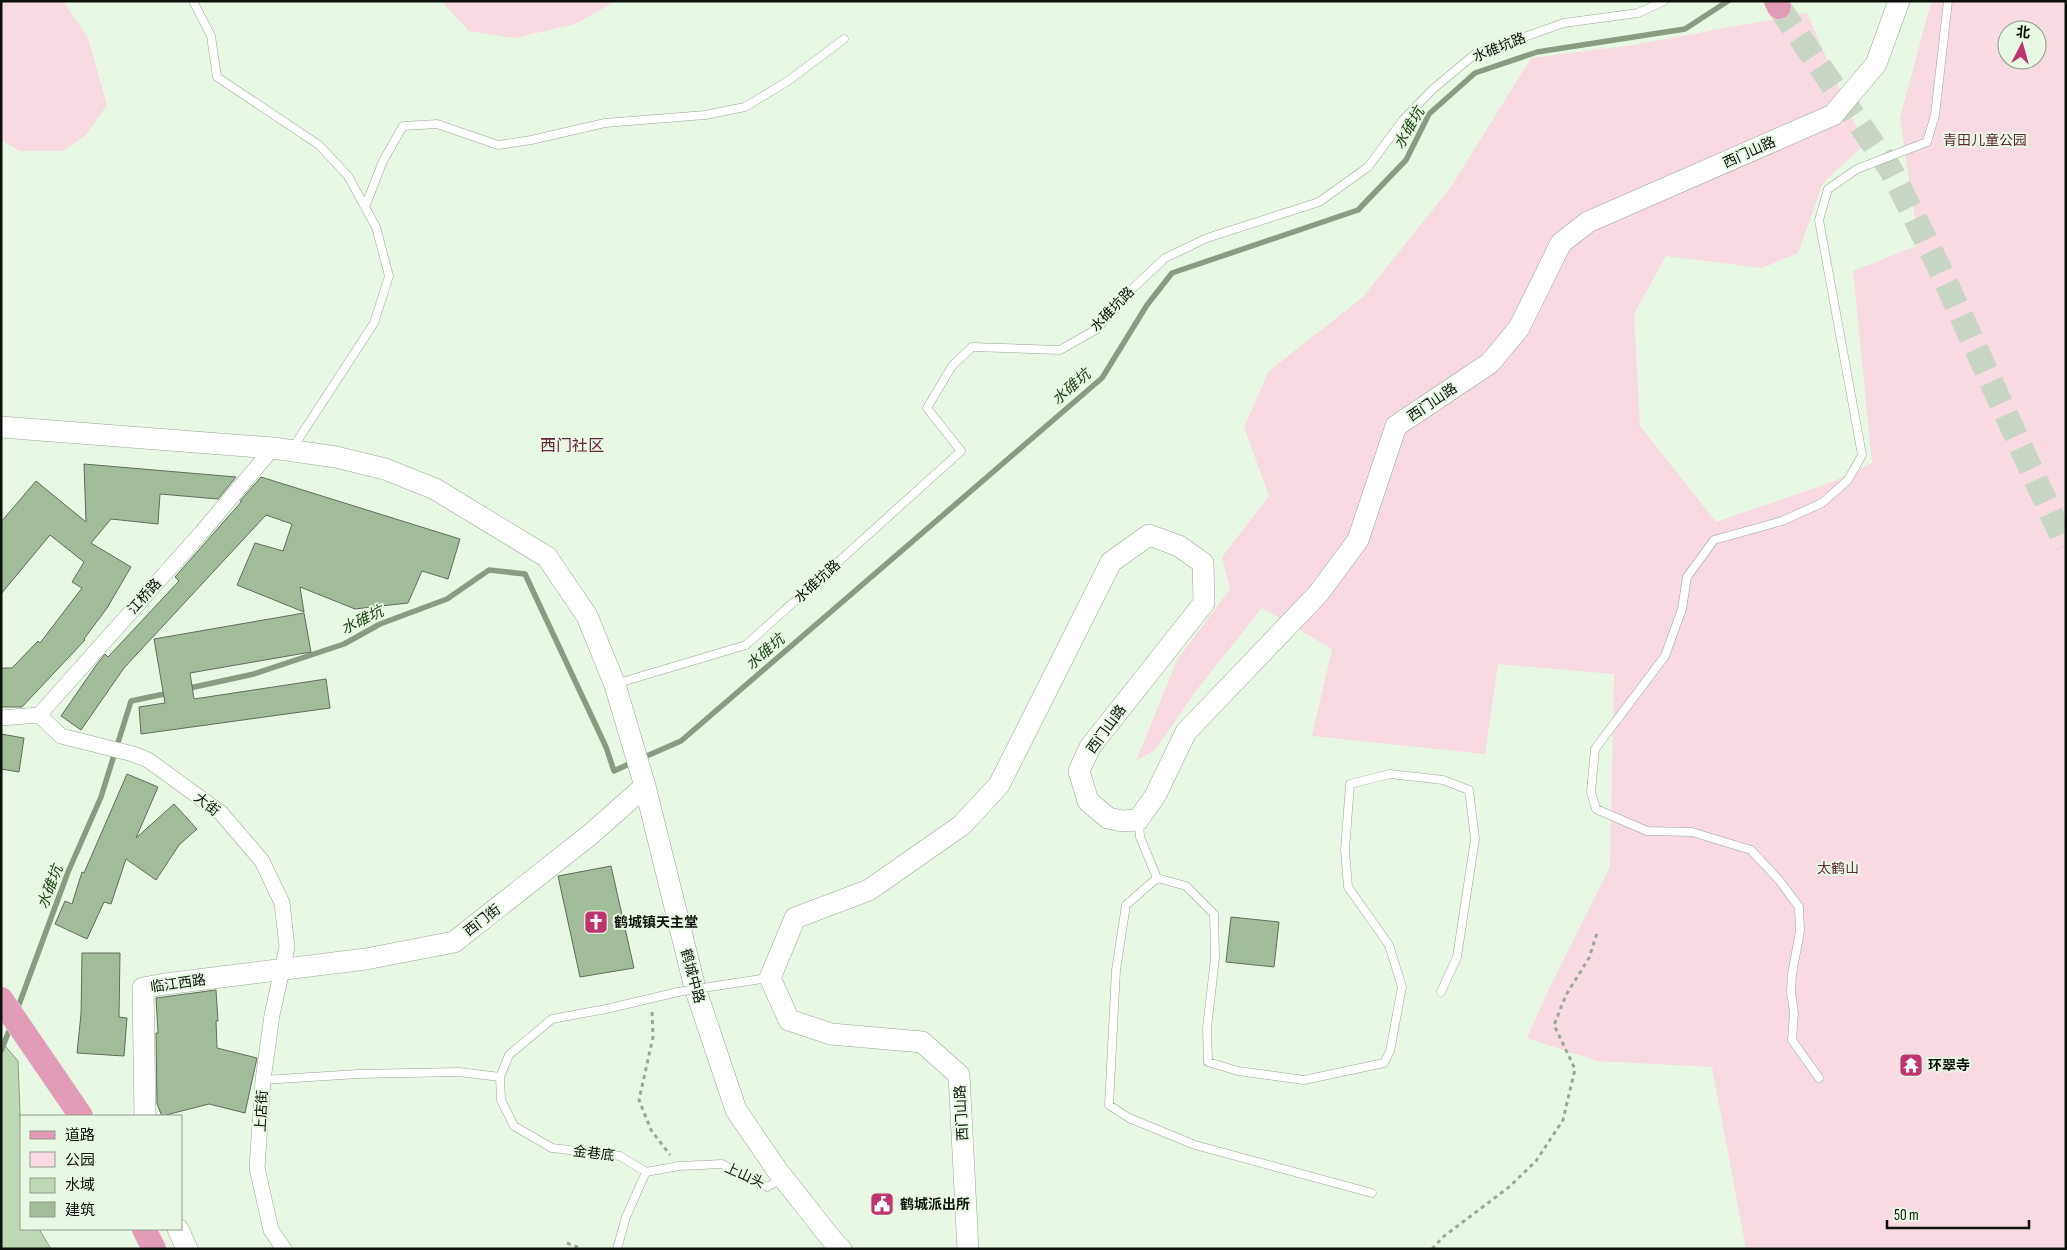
<svg xmlns="http://www.w3.org/2000/svg" width="2067" height="1250" font-family="'Sofia Sans Condensed','Noto Sans SC',sans-serif">
<style>
.green{fill:#f8dae2;fill-rule:evenodd}
.water{fill:#bed8b6;stroke:#899c82}
.lines{fill:none;stroke-linecap:round;stroke-linejoin:round}
.stream{stroke:#899c82;stroke-width:5.5}
.building{fill:#a2bb9b;stroke:#606d5c}
.primary-tunnel{stroke:#c8d5c4;stroke-width:24;stroke-dasharray:24 12;stroke-linecap:butt}
.lane-casing{stroke:#99a795;stroke-width:9}
.street-casing{stroke:#99a795;stroke-width:16}
.secondary-casing{stroke:#99a795;stroke-width:22}
.primary-casing{stroke:#e2e2e2;stroke-width:25}
.path{stroke:#9ba798;stroke-width:3;stroke-dasharray:4 4;stroke-linecap:butt}
.lane{stroke:#fff;stroke-width:8}
.street{stroke:#fff;stroke-width:15}
.secondary{stroke:#fff;stroke-width:21}
.primary{stroke:#e29bb6;stroke-width:24}
.lane-bridge-casing{stroke:#99a795;stroke-width:9;stroke-linecap:butt}
.lane-bridge{stroke:#fff;stroke-width:8}
.labels{text-anchor:middle;stroke-width:4;stroke-linejoin:round;paint-order:stroke}
.street-label{font-size:14px;fill:#0c110a;stroke:#e9f8e5}
.park-label{font-size:14px;fill:#61293d;stroke:#e9f8e5}
.poi-label{font-size:14px;font-weight:bold;fill:#0c110a;stroke:#e9f8e5;text-anchor:start}
.water-label{font-size:15px;font-style:italic;fill:#214416;stroke:#e9f8e5}
.quarter-label{font-size:16px;fill:#67243e;stroke:#e9f8e5}
</style>
<rect width="100%" height="100%" fill="#e9f8e5"/>
<!-- green -->
<path class="green" d="M1 1H63L88 38 107 105 86 135 63 151H20L1 140Z
M441 1H616L575 24 515 38 469 31Z
M1933 1H2066V1249H1746L1712 1067 1597 1061 1527 1038 1548 991 1610 867 1614 674 1498 664 1485 754 1312 736 1332 649 1262 608 1198 688 1155 750 1136 761 1177 660 1230 589 1222 557 1269 496 1244 427 1269 371 1363 297 1451 187 1531 58 1633 45 1807 13 1864 145 1823 183 1798 253 1762 268 1666 256 1634 314 1640 426 1716 522 1832 482 1872 463 1853 271 1919 245 1900 118 1928 13ZM2007 30H2037V60H2007Z"/>
<!-- water -->
<path class="water" d="M1 1041 18 1061 21 1139V1229H39L51 1249H1Z"/>
<g class="lines">
<!-- stream -->
<path class="stream" d="M185 689 254 674 344 644 380 624 447 599 489 570 525 574 606 747 614 771 633 762
M642 758 681 741 1102 378 1147 305 1172 273 1358 210 1406 160 1429 114 1475 73 1537 52 1685 29 1728 1
M17 1010 68 872 101 797 131 701 169 693
M1 1051 11 1026"/>
</g>
<!-- building -->
<path class="building" d="M84 464 236 477 218 499 160 494 158 524 111 519 91 543 131 567 107 608 84 639 85 640 22 707H1V668H12L38 641 40 643 82 588 72 582 84 562 50 535 1 594V522L36 481 86 522Z
M261 477 460 539 448 579 422 571 408 603 355 609 300 587 304 612 237 585 255 543 283 551 292 524 266 515 124 668 81 730 61 716 97 664 105 654 108 657 179 581 175 577 242 501H240Z
M304 613 311 652 190 673 194 699 326 679 330 708 141 734 139 707 165 703 154 639Z
M1 734 24 738 19 772 1 769Z
M127 774 158 787 136 838 174 804 197 829 179 845 156 880 126 859 111 904 104 902 87 939 55 924 65 901 72 904 82 872 84 873Z
M611 866 634 968 580 977 558 876Z
M1231 917 1279 922 1274 967 1226 962Z
M82 953H120L119 1017 127 1018 124 1056 77 1053 81 1014Z
M216 990 218 1021H216L217 1048 257 1058 245 1113 209 1104 162 1116 157 1104 156 1033H158L156 998Z"/>
<g class="lines">
<!-- primary-tunnel -->
<path class="primary-tunnel" d="M1779 7 1891 170 1938 265 2066 546"/>
<!-- lane casing -->
<g class="lane-casing">
<path id="lane" d="M193 1 211 36 217 77 319 145 348 176 376 227 389 276 374 323 292 449
M365 207 383 161 403 126 437 124 498 145 531 140 605 123 705 115 745 107 788 81 844 39
M615 684 746 645 961 451 927 408 952 366 972 347 1060 350 1097 329 1130 291 1165 258 1207 238 1319 202 1368 167 1403 120 1433 89 1475 54 1564 23 1638 13 1664 1
M1139 821 1140 837 1157 878
M722 985 768 978
M1819 1078 1792 1040 1794 1013 1791 992 1792 974 1800 931 1799 907 1779 880 1751 850 1692 832 1647 831 1596 809 1591 792 1595 749 1665 656 1682 609 1687 577 1714 540 1782 521 1822 503 1848 480 1862 455 1819 220 1828 189 1857 169 1927 142 1935 115 1948 1
M263 1080 358 1074 459 1072 500 1077
M646 1172 679 1166 722 1164 767 1187 782 1179
M1372 1193 1195 1145 1129 1118 1109 1105 1116 970 1126 905 1157 878 1186 886 1214 914 1215 958 1207 1028 1208 1062 1238 1071 1304 1080 1384 1063 1390 1051 1402 987 1389 945 1348 887 1345 850 1350 784 1390 774 1443 780 1469 790 1475 839 1457 957 1441 992
M617 1249 626 1217 646 1172 620 1156 552 1148 514 1126 501 1100 500 1077 509 1055 552 1019 606 1009 678 992"/>
</g>
<!-- street casing -->
<g class="street-casing">
<path id="street" d="M39 715 61 736 133 754 148 760 221 813 262 861 282 903 287 947 272 1015 263 1080 257 1168 271 1230 284 1249
M1 718 39 715 202 532 273 448"/>
</g>
<!-- secondary casing -->
<g class="secondary-casing">
<path id="secondary" d="M1 427 273 448 336 457 385 469 435 489 547 557 587 616 615 685 645 786 695 988 736 1110 777 1170 833 1241 841 1249
M145 1116 143 988 165 984 366 959 454 942 591 834 645 786
M178 1229 187 1249
M968 1249 959 1075 922 1042 831 1034 789 1020 770 978 795 918 869 890 962 825 999 785 1111 562 1149 535 1179 546 1203 563 1204 603 1090 747 1079 771 1088 801 1108 818 1122 821 1138 820 1155 796 1186 732 1318 594 1358 540 1396 426 1490 363 1519 328 1561 243 1588 222 1833 115 1876 64 1899 1"/>
</g>
<!-- primary casing -->
<g class="primary-casing">
<path id="primary" d="M1776 1 1779 7
M1 999 81 1116
M144 1229 154 1249"/>
</g>
<!-- path -->
<path class="path" d="M652 1012 653 1037 639 1100 651 1130 670 1155
M567 1243 582 1249
M1432 1249 1443 1237 1509 1187 1536 1161 1563 1120 1575 1069 1554 1025 1566 995 1589 958 1597 933"/>
<!-- lane -->
<use href="#lane" class="lane"/>
<!-- street -->
<use href="#street" class="street"/>
<!-- secondary -->
<use href="#secondary" class="secondary"/>
<!-- primary -->
<use href="#primary" class="primary"/>
<!-- lane-bridge casing -->
<g class="lane-bridge-casing">
<path id="lane-bridge" d="M678 992 722 985"/>
</g>
<!-- lane-bridge -->
<use href="#lane-bridge" class="lane-bridge"/>
</g>
<!-- icons -->
<defs>
<g id="church-square" transform="scale(1.25)"><rect x="-9" y="-9" width="18" height="18" rx="4" fill="#be346f" stroke="#e9f8e5"/><path d="M-1.2-6h2.4v3.5h3.3v2.4h-3.3V6h-2.4V-.1h-3.3v-2.4h3.3Z" fill="#fff"/></g>
<g id="temple-square" transform="scale(1.25)"><rect x="-9" y="-9" width="18" height="18" rx="4" fill="#be346f" stroke="#e9f8e5"/><path d="M0-6L5-2H3V0L6.5 2.5H4V6H1.5V3h-3V6H-4V2.5H-6.5L-3 0V-2H-5Z" fill="#fff"/></g>
<g id="civic-square" transform="scale(1.25)"><rect x="-9" y="-9" width="18" height="18" rx="4" fill="#be346f" stroke="#e9f8e5"/><path d="M-.6-6.5H3V-4.5H.6V-3L4-1V1h2V6H-6V1h2V-1L-.6-3ZM-1.2 2.5V6h2.4V2.5Z" fill="#fff"/></g>
</defs>
<g fill-rule="evenodd">
<use href="#church-square" x="596" y="922"/>
<use href="#temple-square" x="1911" y="1065"/>
<use href="#civic-square" x="882" y="1204"/>
</g>
<g class="labels">
<!-- street labels -->
<g class="street-label">
<text transform="translate(1499 47) rotate(-22)" y="5">水碓坑路</text>
<text transform="translate(1749 152) rotate(-24)" y="5">西门山路</text>
<text transform="translate(1112 309) rotate(-46)" y="5">水碓坑路</text>
<text transform="translate(1432 402) rotate(-34)" y="5">西门山路</text>
<text transform="translate(817 581) rotate(-42)" y="5">水碓坑路</text>
<text transform="translate(144 596) rotate(-48)" y="5">江桥路</text>
<text transform="translate(1106 729) rotate(-54)" y="5">西门山路</text>
<text transform="translate(207 804) rotate(38)" y="5">大街</text>
<text transform="translate(482 920) rotate(-38)" y="5">西门街</text>
<text transform="translate(693 976) rotate(75)" y="5">鹤城中路</text>
<text transform="translate(178 983) rotate(-8)" y="5">临江西路</text>
<text transform="translate(261 1111) rotate(-87)" y="5">上店街</text>
<text transform="translate(961 1113) rotate(-93)" y="5">西门山路</text>
<text transform="translate(594 1153) rotate(7)" y="5">金巷底</text>
<text transform="translate(745 1175) rotate(24)" y="5">上山头</text>
</g>
<!-- park labels -->
<g class="park-label">
<text x="1985" y="145">青田儿童公园</text>
<text x="1838" y="873">太鹤山</text>
</g>
<!-- poi labels -->
<g class="poi-label">
<text x="614" y="927">鹤城镇天主堂</text>
<text x="1928" y="1070">环翠寺</text>
<text x="900" y="1209">鹤城派出所</text>
</g>
<!-- water labels -->
<g class="water-label">
<text transform="translate(1409 128) rotate(-60)" y="5">水碓坑</text>
<text transform="translate(1071 387) rotate(-41)" y="5">水碓坑</text>
<text transform="translate(362 620) rotate(-26)" y="5">水碓坑</text>
<text transform="translate(765 652) rotate(-41)" y="5">水碓坑</text>
<text transform="translate(50 887) rotate(-69)" y="5">水碓坑</text>
</g>
<!-- quarter labels -->
<g class="quarter-label">
<text x="572" y="451">西门社区</text>
</g>
</g>
<!-- border -->
<rect width="2067" height="1250" fill="none" stroke="#0c110a" stroke-width="5"/>
<!-- legend -->
<rect x="20" y="1115" width="162" height="115" fill="#e9f8e5" stroke="#919c8d"/>
<rect x="30" y="1131" width="25" height="8" fill="#e29bb6" stroke="#919c8d"/>
<text x="65" y="1140" font-size="15" fill="#0c110a">道路</text>
<rect x="30" y="1152" width="25" height="15" fill="#f8dae2" stroke="#919c8d"/>
<text x="65" y="1165" font-size="15" fill="#0c110a">公园</text>
<rect x="30" y="1178" width="25" height="15" fill="#bed8b6" stroke="#919c8d"/>
<text x="65" y="1190" font-size="15" fill="#0c110a">水域</text>
<rect x="30" y="1202" width="25" height="15" fill="#a2bb9b" stroke="#919c8d"/>
<text x="65" y="1215" font-size="15" fill="#0c110a">建筑</text>
<!-- north arrow -->
<g transform="translate(2022 45) rotate(6)"><circle r="24" fill="#e9f8e5" stroke="#919c8d"/>
<path d="M0-4L9 19L0 12L-9 19Z" fill="#be346f"/>
<text y="-8" font-size="14" font-weight="bold" text-anchor="middle" fill="#0c110a">北</text>
</g>
<!-- scale -->
<path d="M1887 1220v8h142v-8" fill="none" stroke="#0c110a" stroke-width="2.5"/>
<text x="1894" y="1220" font-size="15" fill="#0c110a" stroke="#e9f8e5" stroke-width="4" paint-order="stroke">50 m</text>
</svg>
